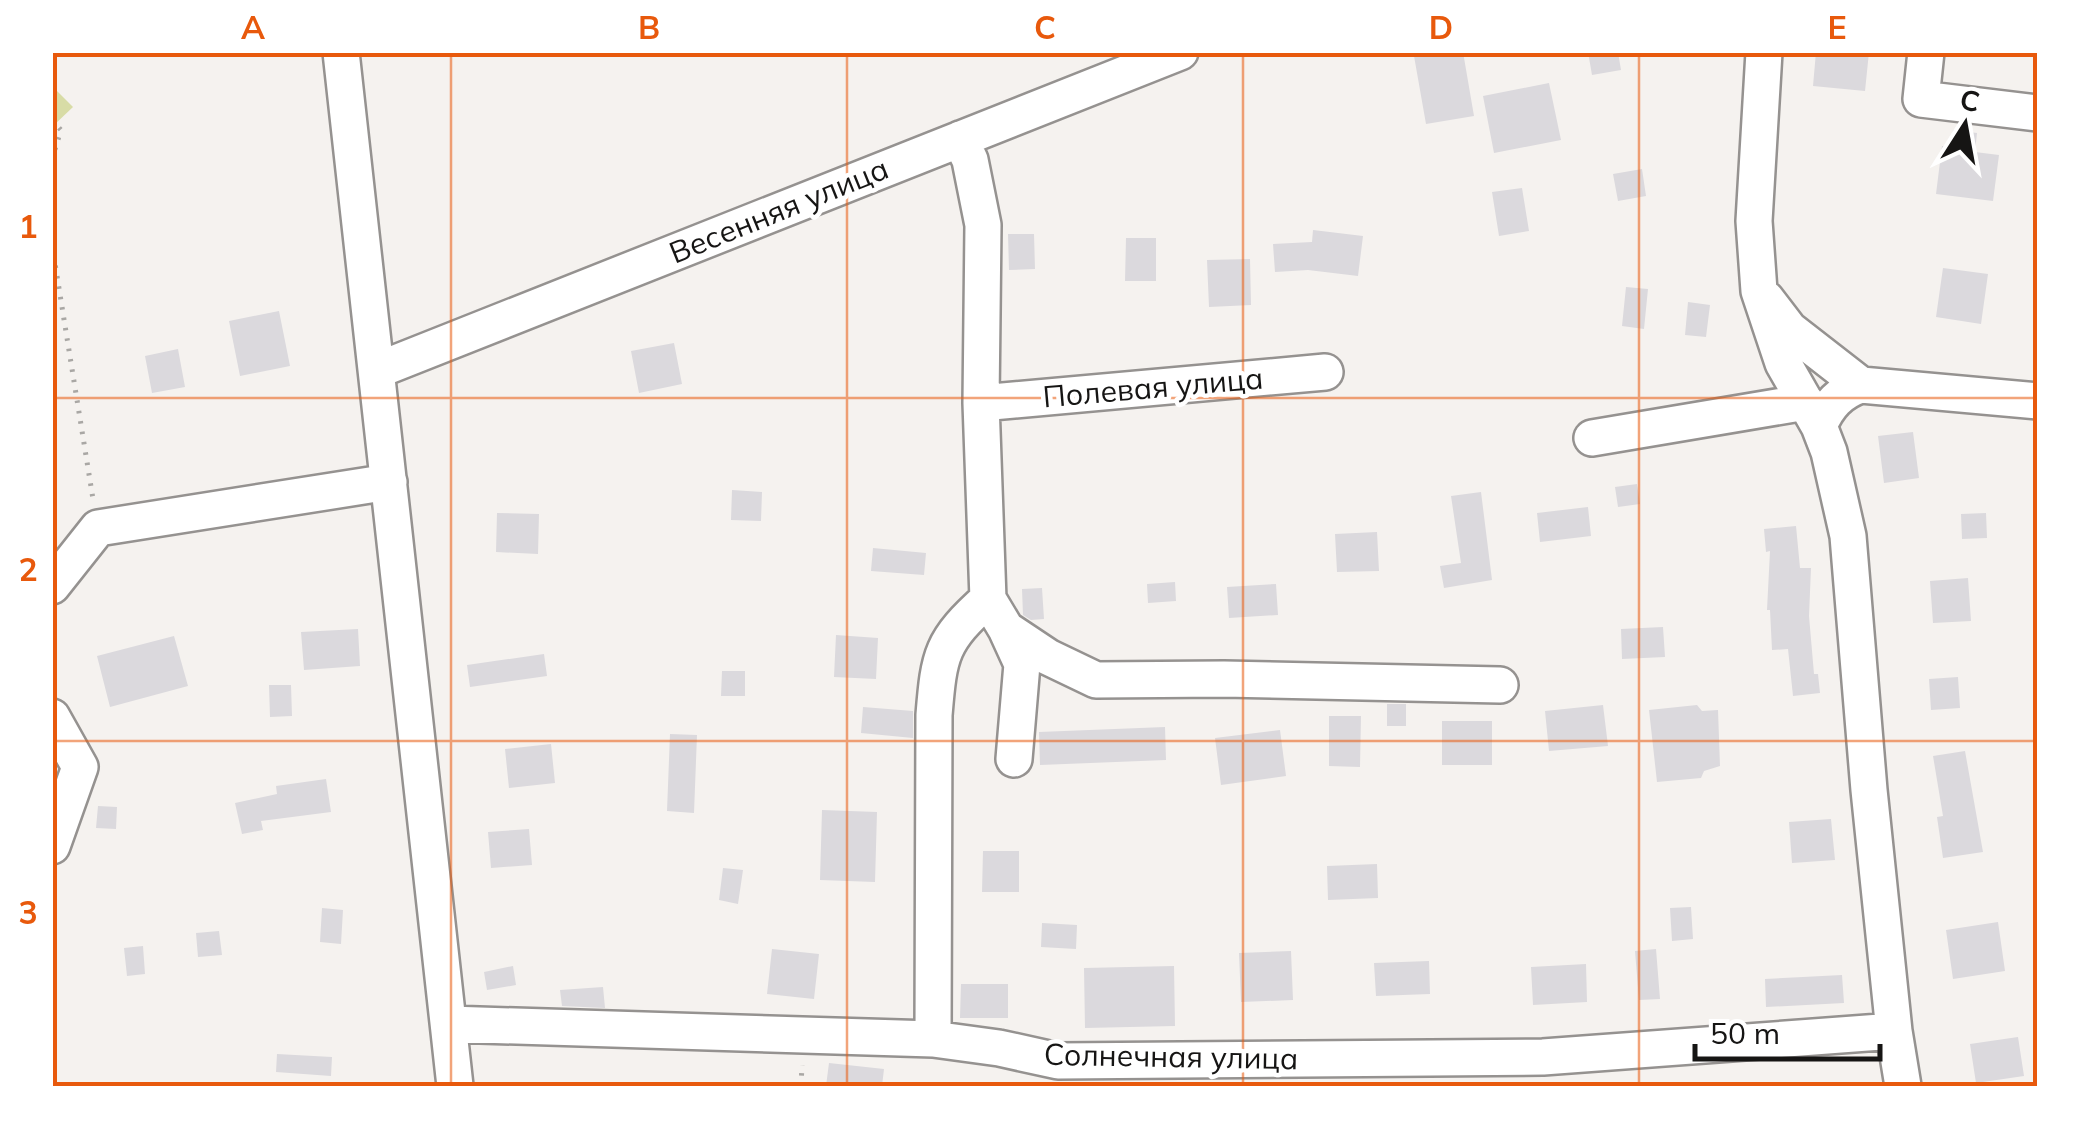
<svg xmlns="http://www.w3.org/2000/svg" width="2090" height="1139" font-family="Mulish,sans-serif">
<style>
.green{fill:#d8dca6}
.building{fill:#dbd9dd}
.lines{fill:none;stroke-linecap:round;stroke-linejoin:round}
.minor-casing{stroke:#959290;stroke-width:40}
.path{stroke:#a9a7a4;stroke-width:5;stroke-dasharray:2.5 8;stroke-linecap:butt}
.minor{stroke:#fff;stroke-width:35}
.grid{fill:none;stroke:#e8590c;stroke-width:2.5;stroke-opacity:0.55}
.labels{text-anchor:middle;stroke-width:9;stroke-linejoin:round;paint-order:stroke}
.street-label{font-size:30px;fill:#161514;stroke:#fff}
.neatline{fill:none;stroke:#e8590c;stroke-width:4}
.grid-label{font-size:32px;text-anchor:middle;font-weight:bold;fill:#e8590c}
</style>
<rect width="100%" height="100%" fill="#f5f2ef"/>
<!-- green -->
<path class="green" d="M53 87 73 107 53 126Z"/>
<!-- building -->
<path class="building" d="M1434 52H1463L1474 116 1426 124 1414 56Z
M1588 52H1618L1621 70 1592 75Z
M1816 52H1869L1865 91 1813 86Z
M1549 83 1561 140 1494 153 1483 96Z
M1953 130 1977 133 1975 152 1999 155 1993 201 1936 194 1942 146H1951Z
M1642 169 1646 196 1618 201 1613 174Z
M1522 188 1529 231 1499 236 1492 192Z
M1313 230 1363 236 1358 276 1308 270 1275 272 1273 244 1312 242Z
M1008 234H1034L1035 269 1009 270Z
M1126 238H1156V281H1125Z
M1250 259 1251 305 1209 307 1207 260Z
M1943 268 1988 274 1981 324 1936 317Z
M1626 287 1648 289 1644 329 1622 326Z
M1688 302 1710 305 1706 337 1685 335Z
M279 311 290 366 240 376 229 321Z
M674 343 682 384 639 393 631 351Z
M178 349 185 387 152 393 145 356Z
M1913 432 1919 478 1884 483 1878 436Z
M1637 484 1640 504 1618 507 1615 487Z
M732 490 762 492 761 521 731 520Z
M1481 492 1492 580 1444 588 1440 566 1461 563 1451 496Z
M1588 507 1591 536 1540 542 1537 513Z
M497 513 539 514 538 554 496 552Z
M1986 513 1987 538 1962 539 1961 514Z
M1796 526 1800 568H1811L1809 616 1814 674H1818L1820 693 1793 696 1788 649 1772 650 1770 610H1767L1770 551 1766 552 1764 529Z
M1377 532 1379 571 1337 572 1335 534Z
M873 548 926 553 924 575 871 571Z
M1968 578 1971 621 1933 623 1930 581Z
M1175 582 1176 601 1148 603 1147 584Z
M1276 584 1278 615 1229 618 1227 587Z
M1042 588 1044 619 1031 620 1023 615 1022 589Z
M1663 627 1665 657 1622 659 1621 629Z
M358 629 360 666 304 670 301 632Z
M836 635 878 638 876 679 834 677Z
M174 636 188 686 110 707 97 656Z
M544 654 547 676 470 687 467 665Z
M722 671H745V696H721Z
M1958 677 1960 708 1931 710 1929 679Z
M269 685H291L292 716 270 717Z
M1387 704H1406V726H1387Z
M1603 705 1608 746 1549 751 1545 711Z
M1697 705 1702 711 1718 710 1720 766 1704 771 1701 778 1657 782 1649 710Z
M863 707 913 711V738L861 733Z
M1329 716H1361L1360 767 1329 766Z
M1442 721H1492V765H1442Z
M1165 727 1166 760 1040 765 1039 732Z
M1280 730 1286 776 1221 785 1215 738Z
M670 734 697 735 694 813 667 811Z
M551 744 555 783 509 788 505 749Z
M1965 751 1983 852 1943 858 1937 817 1943 816 1933 756Z
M326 779 331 812 261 821 263 830 242 834 235 803 277 794 276 786Z
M98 806 117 807 116 829 96 828Z
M822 810 877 812 875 882 820 880Z
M1831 819 1835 860 1792 863 1789 822Z
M529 829 532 865 491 868 488 832Z
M983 851H1019V892H982Z
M1377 864 1378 898 1328 900 1327 866Z
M723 868 743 870 738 904 719 900Z
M1691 907 1693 939 1672 941 1670 908Z
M322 908 343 910 341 944 320 942Z
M1998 922 2005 971 1953 979 1946 930Z
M1042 923 1077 925 1076 949 1041 947Z
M219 931 222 955 198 957 196 933Z
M143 946 145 974 127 976 124 948Z
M772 949 819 954 814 999 767 994Z
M1656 949 1660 999 1639 1000 1635 951Z
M1291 951 1293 1000 1241 1002 1239 953Z
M1429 961 1430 994 1376 996 1374 963Z
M1586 964 1587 1002 1533 1005 1531 967Z
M513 966 516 985 487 990 484 972Z
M1174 966 1175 1026 1085 1028 1084 968Z
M1842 975 1844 1003 1766 1007 1765 979Z
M961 984H1008V1018H960Z
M603 987 605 1008 562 1006 560 990Z
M2018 1037 2024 1076 1976 1083 1970 1044Z
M277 1054 332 1057 331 1076 276 1072Z
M829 1063 884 1069 882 1086H826Z"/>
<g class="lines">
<!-- minor casing -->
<g class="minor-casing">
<path id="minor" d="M341 52 455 1086
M1764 52 1754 221 1759 291 1783 363 1819 426 1829 452 1848 536 1869 790 1894 1031 1903 1086
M1926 52 1921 99 2038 113
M960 139 970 160 983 225 981 403 988 599 1006 629 1048 657 1096 680 1224 679 1500 685
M1766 299 1789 329 1861 385
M378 370 1180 52
M981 403 1325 372
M1819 426C1828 405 1840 392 1861 385L2038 401
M1592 438 1806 402
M52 586 98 528 389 482
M1006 629 1022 664 1014 759
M52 717 80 767 52 846
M449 1024 933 1039 999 1048 1058 1061 1543 1057 1894 1031
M933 1039 934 715C939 654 941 641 988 599"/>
</g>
<!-- path -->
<path class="path" d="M52 120 61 130 52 159
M52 245 93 499
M801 1086 802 1065"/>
<!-- minor -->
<use href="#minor" class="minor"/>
</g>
<!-- grid -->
<path class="grid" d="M451 52V1086M847 52V1086M1243 52V1086M1639 52V1086M52 398H2038M52 741H2038"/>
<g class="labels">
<!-- street labels -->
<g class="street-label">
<text transform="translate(779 211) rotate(-22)" y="10">Весенняя улица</text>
<text transform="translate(1153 388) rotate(-5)" y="10">Полевая улица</text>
<text transform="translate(1171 1057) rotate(1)" y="10">Солнечная улица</text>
</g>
</g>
<!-- border -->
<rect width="2090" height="1139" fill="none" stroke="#ffffff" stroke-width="110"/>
<!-- north arrow -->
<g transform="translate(1965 125) rotate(11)" stroke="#ffffff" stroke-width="8" paint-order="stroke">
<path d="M0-8L18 38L0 25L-18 38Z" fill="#161514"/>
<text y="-15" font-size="28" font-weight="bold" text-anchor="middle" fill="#161514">С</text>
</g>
<!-- scale -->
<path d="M1695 1044v15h185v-15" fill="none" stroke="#161514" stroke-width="5"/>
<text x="1710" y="1044" font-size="30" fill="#161514" stroke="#ffffff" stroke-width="8" paint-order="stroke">50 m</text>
<rect x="55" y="55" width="1980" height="1029" class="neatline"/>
<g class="grid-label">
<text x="253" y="39">A</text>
<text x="649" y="39">B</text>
<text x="1045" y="39">C</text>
<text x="1441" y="39">D</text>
<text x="1837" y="39">E</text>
<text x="28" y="238">1</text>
<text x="28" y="581">2</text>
<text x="28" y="924">3</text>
</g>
</svg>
